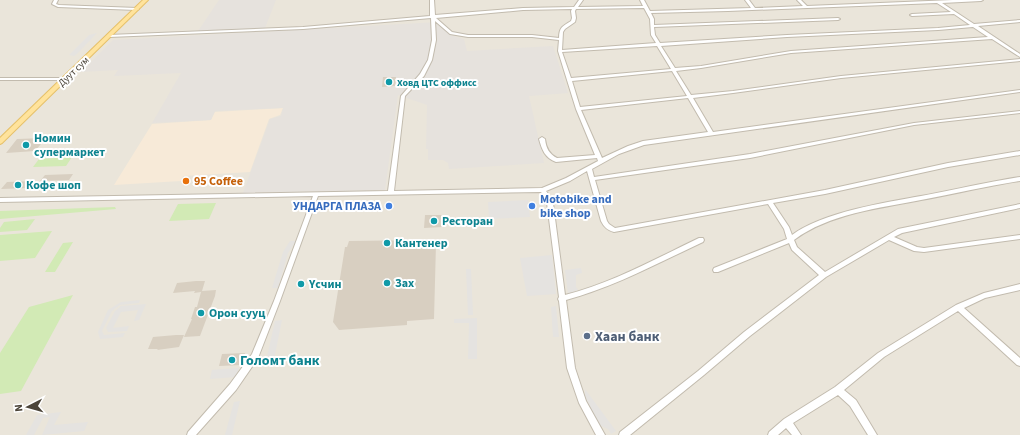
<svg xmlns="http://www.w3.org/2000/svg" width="1020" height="435" font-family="'Source Sans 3',sans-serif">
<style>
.residential{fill:#eae5da}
.commercial{fill:#f7ead8}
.industrial{fill:#e6e2dd}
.green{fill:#d2eab5}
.parking{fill:#e5e3e0}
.building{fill:#d8cfc1}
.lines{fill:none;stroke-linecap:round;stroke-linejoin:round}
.minor-casing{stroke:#c2bbae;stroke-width:2}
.major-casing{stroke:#e6c16a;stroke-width:2}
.minor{fill:#fff;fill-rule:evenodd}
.major{fill:#ffe39c;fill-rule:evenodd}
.culture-dot{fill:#0f9aa8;stroke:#fff;stroke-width:1.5}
.food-dot{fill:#e8710a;stroke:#fff;stroke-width:1.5}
.shop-dot{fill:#3f7fe0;stroke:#fff;stroke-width:1.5}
.service-dot{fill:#5c6f8a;stroke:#fff;stroke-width:1.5}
.labels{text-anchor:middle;stroke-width:4;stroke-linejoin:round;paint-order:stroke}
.far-street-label{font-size:10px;fill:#4b4439;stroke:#fff}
.far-culture-label{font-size:10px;font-weight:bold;fill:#0d838f;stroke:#fff;text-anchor:start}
.culture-label{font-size:12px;font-weight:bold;fill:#0d838f;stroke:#fff;text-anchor:start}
.food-label{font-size:12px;font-weight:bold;fill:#c56008;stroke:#fff;text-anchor:start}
.shop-label{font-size:12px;font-weight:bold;fill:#366cbe;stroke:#fff;text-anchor:start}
.near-service-label{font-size:14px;font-weight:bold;fill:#4e5e75;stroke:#fff;text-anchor:start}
.near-culture-label{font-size:14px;font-weight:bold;fill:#0d838f;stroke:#fff;text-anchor:start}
</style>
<rect width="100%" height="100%" fill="#f6f3ec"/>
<!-- residential -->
<path class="residential" d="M0 0H1020V435H0Z"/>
<!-- commercial -->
<path class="commercial" d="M283 108 280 115 269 119 250 172 183 176 181 181 114 185 152 124 211 120 215 112Z"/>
<!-- industrial -->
<path class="industrial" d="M219 0H276L265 28 198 31Z
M438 22 450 35 464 39 467 51 553 46 568 93 529 96 544 163 449 169 448 163 443 160H428V149H426L427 105 398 95 385 190 243 193 270 119 281 116 283 108 215 111 211 120 152 123 181 73 114 76 118 70 81 72 113 40Z"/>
<!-- green -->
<path class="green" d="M72 157 66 166 33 167 39 159Z
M216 203 209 219 169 221 178 204Z
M115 207 116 209 0 219V211Z
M35 219 27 230 0 232V228L4 222Z
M52 231 35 258 0 261V235Z
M73 242 55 272H45L63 243Z
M73 295 21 391 0 394V353L29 307Z"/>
<!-- parking -->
<path class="parking" d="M97 33 77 54 74 56 69 55 89 35Z
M528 200 530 217 489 219 488 202Z
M290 241H296L288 253 278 288H272L283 252Z
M552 255 556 294 527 296 520 258Z
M581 268 582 273 576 275V287L578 290 568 294 565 270Z
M466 269H471L473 315H468Z
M140 300 139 303 120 305 112 311 102 331 104 335 125 333 123 337 100 339 98 332 108 310 121 302Z
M146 304 139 320 134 321 138 310 121 312 113 328 129 326 127 331 108 332 106 328 115 311 121 306Z
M556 306 559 337H553L551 307Z
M477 318V359H468L469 323H454V319Z
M282 320 274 360 266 361 275 321Z
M239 368 236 377 210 379 212 370Z
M585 389 616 431 611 434 608 429 599 425 585 397Z
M240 401 232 435H225L234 402Z
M61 412 54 425 88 422 84 431 42 435 50 417 43 418 34 435H26L37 415Z"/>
<!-- building -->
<path class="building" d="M383 77H396L395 86 382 87Z
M46 138 35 151 6 153 17 139Z
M73 174 69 180 40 181 45 175Z
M35 181 29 188 1 189 7 182Z
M425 215H444L442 227 424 228Z
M425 240 424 244H436L434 319 407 321V325L339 330 333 322 345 247H347L349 241Z
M196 281H205L202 291 216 290 215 296 200 336 184 337 192 319H191L195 307H197L201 292 194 293 195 291 173 293 177 283Z
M176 335H184L179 347 157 350 158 349H148L153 337Z
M245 353 241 365 219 366 222 354Z"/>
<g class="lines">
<!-- minor casing -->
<g class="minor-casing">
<path id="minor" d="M54 0H58L56 4 59 5 137 8 139 9 137 10 58 7 52 4Z
M430 0H434L435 15 523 8 574 7 579 0H583L578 7 643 6 640 0H644L650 11 751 8 745 0H749L755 8 803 6 797 0H801L807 6 953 0H983L981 1 942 3 974 24 1020 20V22L978 26 1020 54V57L992 39 791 53 701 68 676 71 691 95 733 91 841 76 1020 59V61L841 78 733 93 693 98 713 132 1020 90V92L644 145 619 154 592 169 594 177 750 154 914 123 1020 111V113L914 125 750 158 595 180 607 221 609 224 615 228 825 190 948 163 1020 151V155L948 167 825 194 773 203 789 227 792 235C823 212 883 203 921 196 954 190 987 182 1020 177V181C987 186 954 194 921 200 880 208 828 214 794 240L797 247 825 272 898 229 1020 204V208L902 233 894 237 917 247 924 248 1020 235V239L924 252 914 251 889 240 826 277 750 336 704 375 630 435H619L620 432 698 371 744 332 819 275 792 250 789 243 718 272H714L713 270 714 268 787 239 784 229 768 204 614 232C607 230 604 227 601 221L587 171 570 181 546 191 552 199 553 203 565 295C612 283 655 259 699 238H703L704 240 703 242C658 263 614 287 566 300L575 368 586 401 605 435H596L579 403 567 368 559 301 558 299 559 297 547 203 546 199 541 192 318 196 280 301 258 358 236 390 196 435H187L188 432 230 384 252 354 274 301 313 196 0 202V198L388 191 401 96 420 74 428 60 432 40 431 18 303 29 109 37 107 36 109 35 303 27 430 16ZM937 3 951 12 912 14 910 15 912 16 954 14 970 25 938 28 787 35 660 43 655 35 654 27 838 20 840 19 838 18 654 25V19L651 13 728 11ZM644 8 650 19 651 35 656 43 562 50 563 32 565 29 575 22 576 18 575 11 576 9ZM572 9 571 11 572 18 571 21C563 26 559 27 559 38L532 35H468L452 32 436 18 523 10ZM435 21 450 34 468 37H532L559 40 558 51 576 109 595 155 557 158C549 154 546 148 545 139L542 137 539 139C542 150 545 158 556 162L597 158 598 161 566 178 542 188 394 191 405 96 424 76 432 60 436 40ZM973 27 988 37 791 51 701 66 675 68 661 46 787 37 938 30ZM657 46 671 69 571 78 562 52ZM672 71 687 96 580 107 572 81ZM688 98 708 132 643 141 628 146 602 158 581 110Z
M0 78H65L67 79 65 80H0Z
M1020 284V290L985 298 964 308 1020 358V366L1017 365 958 311 884 357 844 390 856 400 877 435H868L850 406 838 395 793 423 801 435H792L786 428 778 435H768L769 432 784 419 835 387 878 353 956 305 984 293Z"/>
</g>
<!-- major casing -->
<g class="major-casing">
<path id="major" d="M143 0H148L2 143 0 144V138Z"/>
</g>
<!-- minor -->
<use href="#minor" class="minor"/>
<!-- major -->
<use href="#major" class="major"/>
</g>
<!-- markers -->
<g class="culture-dot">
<circle cx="389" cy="82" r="4"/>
<circle cx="26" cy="145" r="4"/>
<circle cx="18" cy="185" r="4"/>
<circle cx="434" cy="221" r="4"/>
<circle cx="387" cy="243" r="4"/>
<circle cx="387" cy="283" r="4"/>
<circle cx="301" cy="284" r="4"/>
<circle cx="201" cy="313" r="4"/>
<circle cx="232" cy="360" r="4"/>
</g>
<circle class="food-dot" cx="186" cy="181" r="4"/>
<g class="shop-dot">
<circle cx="389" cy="206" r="4"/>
<circle cx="532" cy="206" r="4"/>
</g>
<circle class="service-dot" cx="587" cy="336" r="4"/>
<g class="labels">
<!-- far-street labels -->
<g class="far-street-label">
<text transform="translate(73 71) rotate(-44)" y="4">Дуут сум</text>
</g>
<!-- far-culture labels -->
<g class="far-culture-label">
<text x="397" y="86">Ховд ЦТС оффисс</text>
</g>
<!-- culture labels -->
<g class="culture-label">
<text x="34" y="142">Номин<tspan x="34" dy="14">супермаркет</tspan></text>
<text x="26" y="189">Кофе шоп</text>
<text x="442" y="225">Ресторан</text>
<text x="395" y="247">Кантенер</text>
<text x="395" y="287">Зах</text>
<text x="309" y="288">Үсчин</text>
<text x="209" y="317">Орон сууц</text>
</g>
<!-- food labels -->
<g class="food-label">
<text x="194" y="185">95 Coffee</text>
</g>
<!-- shop labels -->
<g class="shop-label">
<text x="540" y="203">Motobike and<tspan x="540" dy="14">bike shop</tspan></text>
<text x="381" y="210" text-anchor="end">УНДАРГА ПЛАЗА</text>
</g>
<!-- near-service labels -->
<g class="near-service-label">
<text x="595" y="341">Хаан банк</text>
</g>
<!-- near-culture labels -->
<g class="near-culture-label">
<text x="240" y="365">Голомт банк</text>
</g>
</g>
<!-- north arrow -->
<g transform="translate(28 407) rotate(264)" stroke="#ffffff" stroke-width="3" paint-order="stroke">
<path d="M0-3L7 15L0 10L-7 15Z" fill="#4b4439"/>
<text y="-6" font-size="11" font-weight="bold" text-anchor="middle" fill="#4b4439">N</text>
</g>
</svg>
